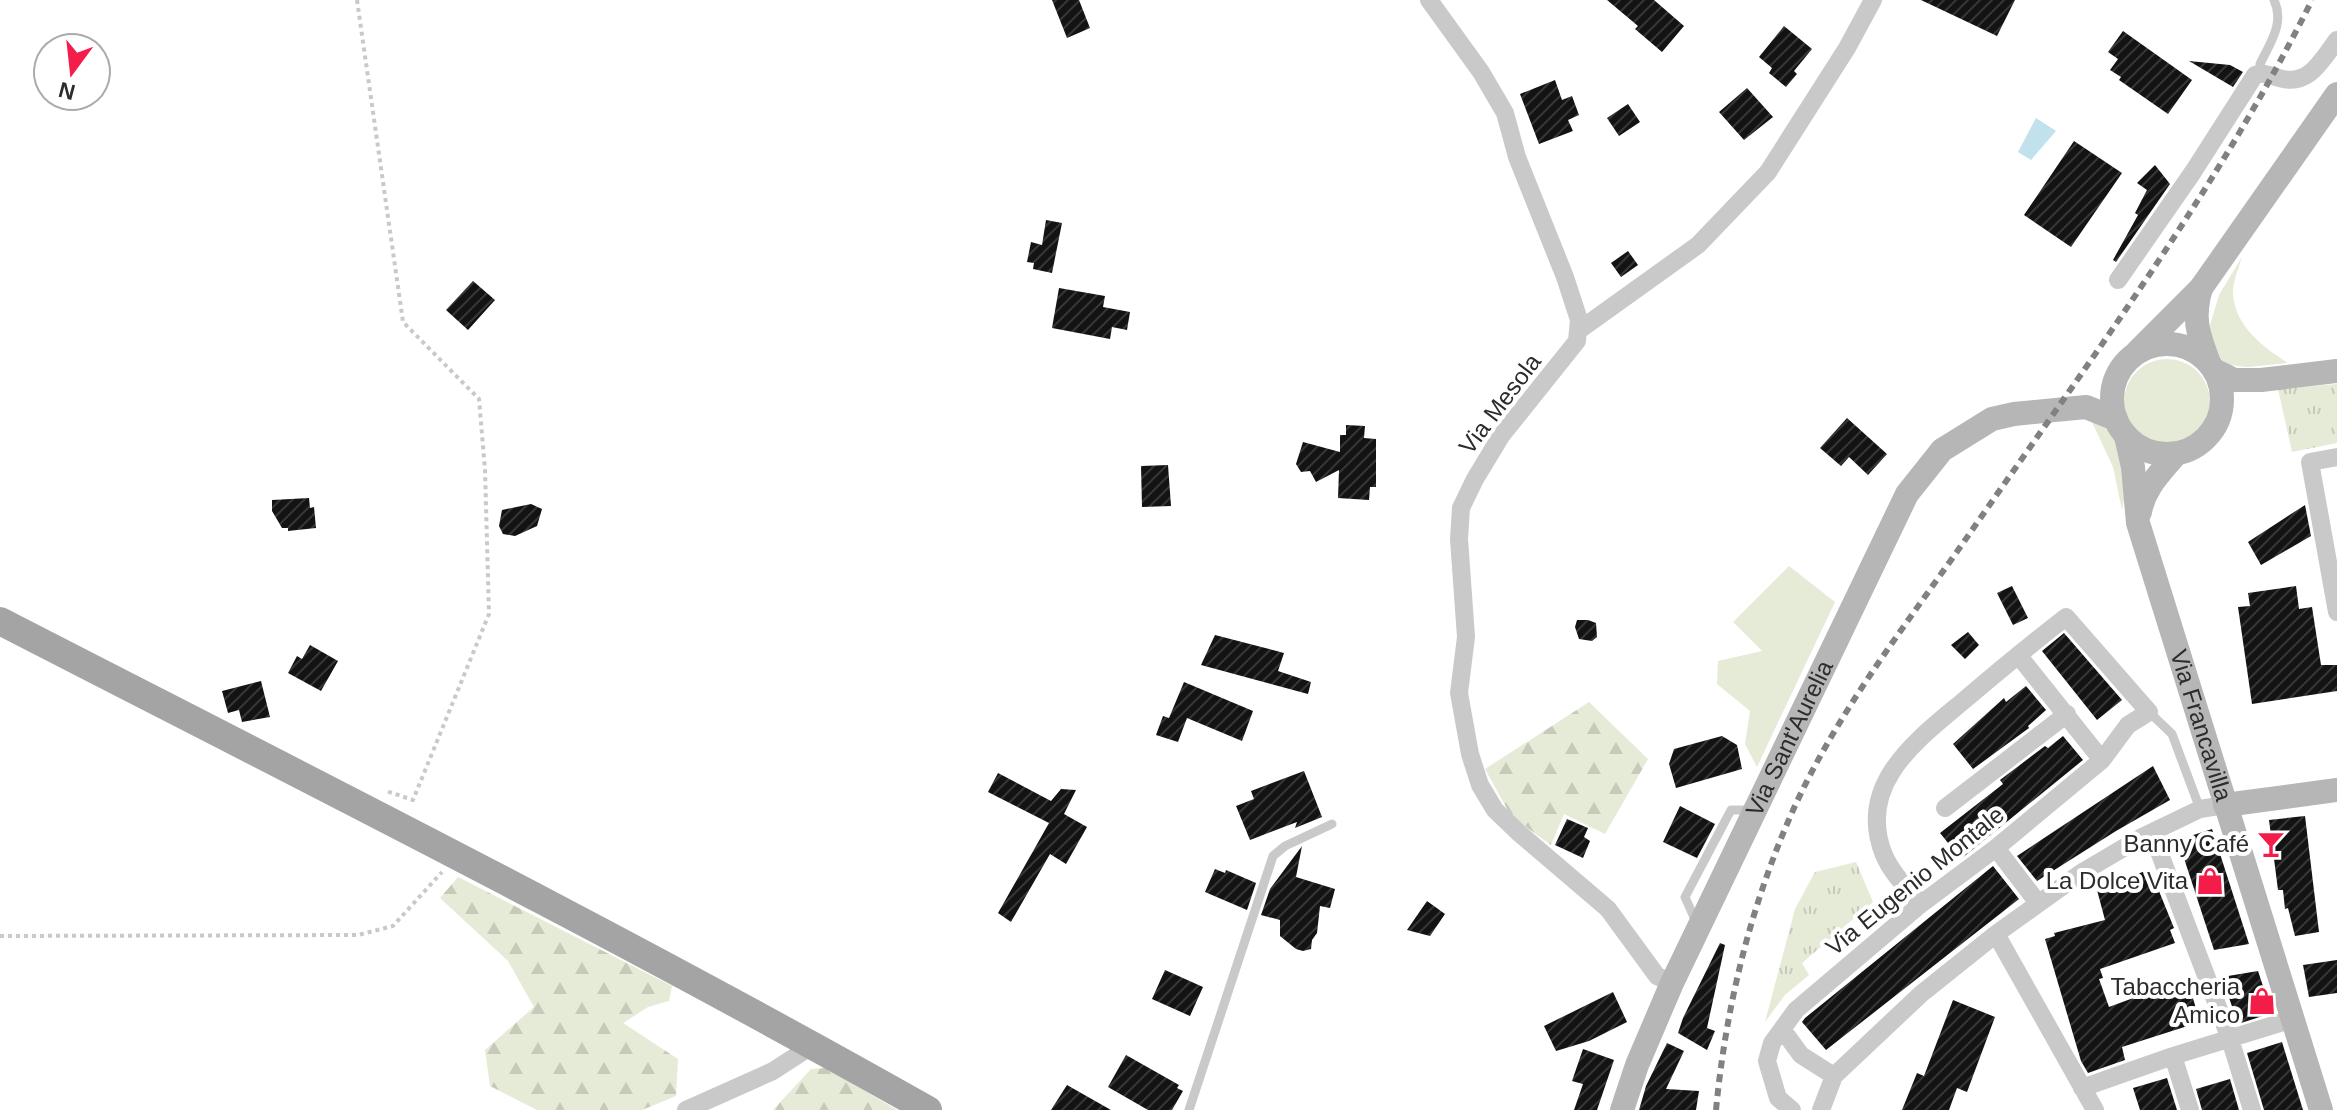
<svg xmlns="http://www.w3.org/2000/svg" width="2337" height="1110" font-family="Helvetica,sans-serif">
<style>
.grass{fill:#e5ebd7}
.forest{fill:url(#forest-firs)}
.park{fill:url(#park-tufts)}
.water{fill:#c1e2ed}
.building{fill:url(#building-hatch)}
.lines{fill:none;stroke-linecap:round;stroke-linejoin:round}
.path{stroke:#c9c9c9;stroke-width:4;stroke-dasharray:4 4;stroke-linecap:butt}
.lane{stroke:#c9c9c9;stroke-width:9}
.street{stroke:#c9c9c9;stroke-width:18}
.secondary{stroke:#b6b6b6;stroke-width:24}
.primary{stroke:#a4a4a4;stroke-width:28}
.rail{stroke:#818181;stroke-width:6;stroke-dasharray:8 6;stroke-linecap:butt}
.labels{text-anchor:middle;stroke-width:8;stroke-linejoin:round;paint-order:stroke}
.street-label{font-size:24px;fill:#2c2c2c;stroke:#fff}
.poi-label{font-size:24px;fill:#2c2c2c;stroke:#fff;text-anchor:end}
</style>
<defs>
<pattern id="forest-firs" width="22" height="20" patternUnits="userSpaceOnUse" patternTransform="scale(2)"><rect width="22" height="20" fill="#e5ebd7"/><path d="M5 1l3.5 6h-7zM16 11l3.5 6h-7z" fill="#c5cab9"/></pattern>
<pattern id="park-tufts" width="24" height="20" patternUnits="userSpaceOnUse" patternTransform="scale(2)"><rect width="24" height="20" fill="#e5ebd7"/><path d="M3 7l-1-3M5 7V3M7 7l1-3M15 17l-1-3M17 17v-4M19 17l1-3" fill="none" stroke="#c5cab9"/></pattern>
<pattern id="building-hatch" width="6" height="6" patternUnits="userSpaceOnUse" patternTransform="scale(2)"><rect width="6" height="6" fill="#131313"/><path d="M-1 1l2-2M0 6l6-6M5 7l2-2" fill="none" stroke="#363636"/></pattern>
</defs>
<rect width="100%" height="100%" fill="#fff"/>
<!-- grass -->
<path class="grass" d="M2242 257C2239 268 2232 283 2233 295 2236 327 2263 347 2288 363L2248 367 2227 365 2217 354 2207 335 2219 295Z
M2124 402a43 43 0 1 1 86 0a43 43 0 1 1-86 0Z
M2091 420 2115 426 2129 472 2122 510 2113 467Z
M1789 566 1835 602 1757 767 1745 744 1750 711 1717 684 1718 661 1762 651 1733 622Z"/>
<!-- forest -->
<path class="forest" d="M1589 702 1648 759 1605 834 1564 814 1551 845 1511 816 1485 769Z
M458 877 672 986 669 1001 648 1007 623 1023 678 1059 676 1096 642 1110H537L490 1086 485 1050 534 1007 508 961 440 898Z
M826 1068 897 1110H773L811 1069Z"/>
<!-- park -->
<path class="park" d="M2337 384V443L2292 452 2278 389Z
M1856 862 1873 902 1802 963 1809 975 1785 995 1765 1022 1795 909 1815 872Z"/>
<!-- water -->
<path class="water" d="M2036 118 2056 131 2031 160 2018 152Z"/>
<!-- building -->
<path class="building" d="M1052 0H1079L1090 28 1067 38Z
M1607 0H1654L1684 26 1662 52 1635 29 1638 26Z
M1921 0H2015L1997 36Z
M1784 26 1812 49 1794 71 1797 74 1786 87 1769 73 1772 68 1759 57Z
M2123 31 2192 80 2168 114 2119 80 2121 77 2110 70 2118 59 2108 52Z
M2189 61 2230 65 2243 72 2233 87Z
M1555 80 1562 100 1572 96 1579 115 1568 120 1573 131 1539 144 1520 94Z
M1747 88 1773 117 1744 140 1719 112Z
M1628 104 1640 122 1619 136 1607 118Z
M2074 141 2122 173 2071 247 2024 215Z
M2155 165 2170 184 2116 262 2113 260 2138 215 2135 213 2147 190 2137 183Z
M1046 220 1062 223 1052 273 1033 269 1034 263 1027 262 1031 242 1042 245Z
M1628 251 1638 265 1621 277 1611 263Z
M473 281 495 300 468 330 446 310Z
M1059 288 1105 296 1103 307 1130 312 1127 330 1112 327 1110 339 1052 328Z
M1847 418 1887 454 1868 475 1849 457 1841 466 1820 448Z
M1346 425 1365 426 1364 438 1376 439V487H1370L1369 500 1338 498 1339 470 1316 482 1310 471 1301 472 1296 464 1303 442 1340 452V435H1346Z
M1168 465 1171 506 1142 507 1141 466Z
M309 498 310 508 314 507 316 528 288 531V528H282L272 511V500Z
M531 504 542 509 537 526 515 536 503 534 499 526 502 510Z
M2305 505 2311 536 2261 565 2248 542Z
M2012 586 2028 618 2013 625 1997 593Z
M2296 586 2299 609 2312 607 2321 665H2337V691L2252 704 2238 607 2250 606 2248 593Z
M1577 620H1588L1596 623 1597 637 1592 641 1579 639 1575 627Z
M1968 632 1979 645 1965 659 1951 645Z
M2064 633 2122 700 2097 720 2042 651Z
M1215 635 1284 653 1278 671 1311 682 1308 694 1201 665Z
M310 645 338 661 321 691 288 673 297 656 302 659Z
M261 681 270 717 242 722 239 710 228 713 222 691Z
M1184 682 1253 711 1242 741 1187 718 1178 742 1156 735 1163 716 1169 718Z
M2026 686 2046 710 2028 726 2029 728 1973 769 1953 744 2004 698 2006 702Z
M1722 736 1737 745 1742 769 1676 788 1669 764 1674 749Z
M2063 736 2083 760 1961 859 1940 833 2003 784 2000 780 2045 746 2048 748Z
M2153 766 2170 800 2116 831 2037 881 2017 856Z
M1304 771 1322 817 1295 828 1297 822 1250 840 1236 806 1254 799 1251 791Z
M998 773 1051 801 1061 789 1076 790 1064 814 1087 827 1066 864 1050 854 1011 922 998 913 1049 823 988 792Z
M1680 806 1715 824 1697 858 1663 842Z
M2305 816 2319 932 2295 936 2288 908 2285 909 2283 890H2278L2269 820Z
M1567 819 1588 828 1584 837 1590 841 1583 858 1555 845Z
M2212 829 2249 944 2214 950 2178 840Z
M1302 846 1296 877 1335 889 1330 908 1320 906 1317 933 1312 940 1311 949 1303 951 1296 949 1280 936V920L1261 915 1270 889Z
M1993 866 2019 899 1826 1050 1802 1022 1805 1018Z
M1215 869 1225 873 1226 870 1256 883 1247 910 1205 892Z
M2150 869 2174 928 2170 930 2175 943 2100 969 2103 978 2099 979 2109 1007 2187 978 2200 1022 2122 1047 2125 1060 2088 1073 2081 1061 2045 939 2055 936 2054 933 2105 920 2097 890Z
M1427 901 1445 914 1430 936 1407 930Z
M1720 943 1725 945 1707 1028 1715 1031 1707 1050 1678 1033 1683 1018Z
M2337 960V993L2309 997 2303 965Z
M1165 970 1203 987 1190 1016 1152 999Z
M2258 971 2272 1013 2238 1024 2222 977Z
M1613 992 1627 1022 1589 1041 1556 1051 1544 1026Z
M1953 1000 1995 1017 1967 1092 1957 1088 1949 1110H1902L1917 1073 1924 1076Z
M2282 1042 2303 1110H2264L2247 1053Z
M1667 1043 1684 1051 1666 1089 1699 1091 1696 1110H1639L1646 1086Z
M1583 1049 1614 1060 1597 1110H1574L1583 1084 1572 1081Z
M1126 1055 1179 1085 1177 1088 1183 1091 1172 1110H1148L1108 1087Z
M2167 1078 2177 1110H2140L2133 1088Z
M2230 1079 2239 1110H2202L2196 1089Z
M1067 1085 1111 1110H1051Z"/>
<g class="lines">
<!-- path -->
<path class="path" d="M357 0 403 322 479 399 485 470 489 614 413 800 386 791
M0 936 358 935 393 926 442 872"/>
<!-- lane -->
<path class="lane" d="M2263 72 2260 64C2270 43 2285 23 2274 0
M2149 712 2172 734 2200 809
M1697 924 1685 897 1731 810H1752
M1189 1110 1273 856 1285 846 1332 824"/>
<!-- street -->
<path class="street" d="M1429 0 1481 72 1505 113 1517 157 1565 277 1579 320 1577 341 1501 436 1475 479 1461 508 1459 539 1466 637 1459 693 1470 754 1480 785 1495 810 1519 833 1608 909 1657 976 1672 983
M2118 280 2193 172 2255 75C2264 71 2270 76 2279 78 2309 87 2321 61 2337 40
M1578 331 1698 245 1768 172 1847 48 1873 0
M2337 457 2310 462 2337 612
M2018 655 2102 760
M1945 808 2067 714
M2152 833 2230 1039 2252 1110
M1996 848 2038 903
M1996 934 2095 1110
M1782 1029 1801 1055 1834 1076
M2173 1056 2190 1110
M2082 1088 2173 1056 2293 1019
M686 1110 773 1071 813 1045
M1792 1110 1778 1098 1767 1061 1772 1043 1796 1010 1921 904 1996 848 2102 760 2128 725 2149 712 2066 617C2030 645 1995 674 1961 703 1914 742 1856 786 1884 855 1892 874 1908 889 1921 904
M1821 1110 1834 1076 1921 994 1996 934 2081 873 2142 837 2200 809 2225 805"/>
<!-- secondary -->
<g class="secondary">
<path d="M2201 288C2192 319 2198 333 2209 363"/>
<circle cx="2167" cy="399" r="55"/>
<path d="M2138 351 2201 288 2337 94"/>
<path d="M2214 370 2234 380H2261L2337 371"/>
<path id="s1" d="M2126 436 2133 467 2138 523 2321 1110"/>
<path d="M2140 512C2144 488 2161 472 2176 454"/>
<path d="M2225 805 2337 790"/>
<path id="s2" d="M1622 1110 1637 1065 1672 983 1907 494 1942 450 1992 419 2014 414 2086 407 2116 419"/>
</g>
<!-- primary -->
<path class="primary" d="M0 621C311 781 624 938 928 1110"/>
<!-- rail -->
<path class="rail" d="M1716 1110C1726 1005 1751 904 1794 808 1839 709 1909 621 1970 533 2090 360 2218 189 2312 0"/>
</g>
<!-- icons -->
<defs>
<g id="bar-bare" transform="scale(2.16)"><path d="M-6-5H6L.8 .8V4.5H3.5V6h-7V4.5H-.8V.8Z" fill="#f41c48" stroke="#fff" stroke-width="2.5" paint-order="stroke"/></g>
<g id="shop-bare" transform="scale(2.16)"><path d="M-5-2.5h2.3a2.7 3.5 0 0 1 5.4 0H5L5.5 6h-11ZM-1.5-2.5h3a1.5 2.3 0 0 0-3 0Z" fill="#f41c48" stroke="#fff" stroke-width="2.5" paint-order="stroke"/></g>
</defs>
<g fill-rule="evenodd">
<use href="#bar-bare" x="2271" y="844"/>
<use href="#shop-bare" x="2210" y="881"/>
<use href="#shop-bare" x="2262" y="1001"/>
</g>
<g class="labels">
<!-- street labels -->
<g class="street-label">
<text transform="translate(1500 404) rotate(-53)" y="8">Via Mesola</text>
<text dy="8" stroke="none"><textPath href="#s1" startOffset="300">Via Francavilla</textPath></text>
<text dy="8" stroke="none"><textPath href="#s2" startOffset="408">Via Sant'Aurelia</textPath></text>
<text transform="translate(1915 881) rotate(-39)" y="8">Via Eugenio Montale</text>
</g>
<!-- poi labels -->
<g class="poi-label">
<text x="2249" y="852">Banny Café</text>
<text x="2188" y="889">La Dolce Vita</text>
<text x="2240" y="995">Tabaccheria<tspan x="2240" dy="28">Amico</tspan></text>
</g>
</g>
<!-- north arrow -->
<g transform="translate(72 72) rotate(195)"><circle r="38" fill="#ffffff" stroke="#ababab" stroke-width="2"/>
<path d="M0-6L14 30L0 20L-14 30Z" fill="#f41c48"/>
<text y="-12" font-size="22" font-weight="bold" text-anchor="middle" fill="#2c2c2c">N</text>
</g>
</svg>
